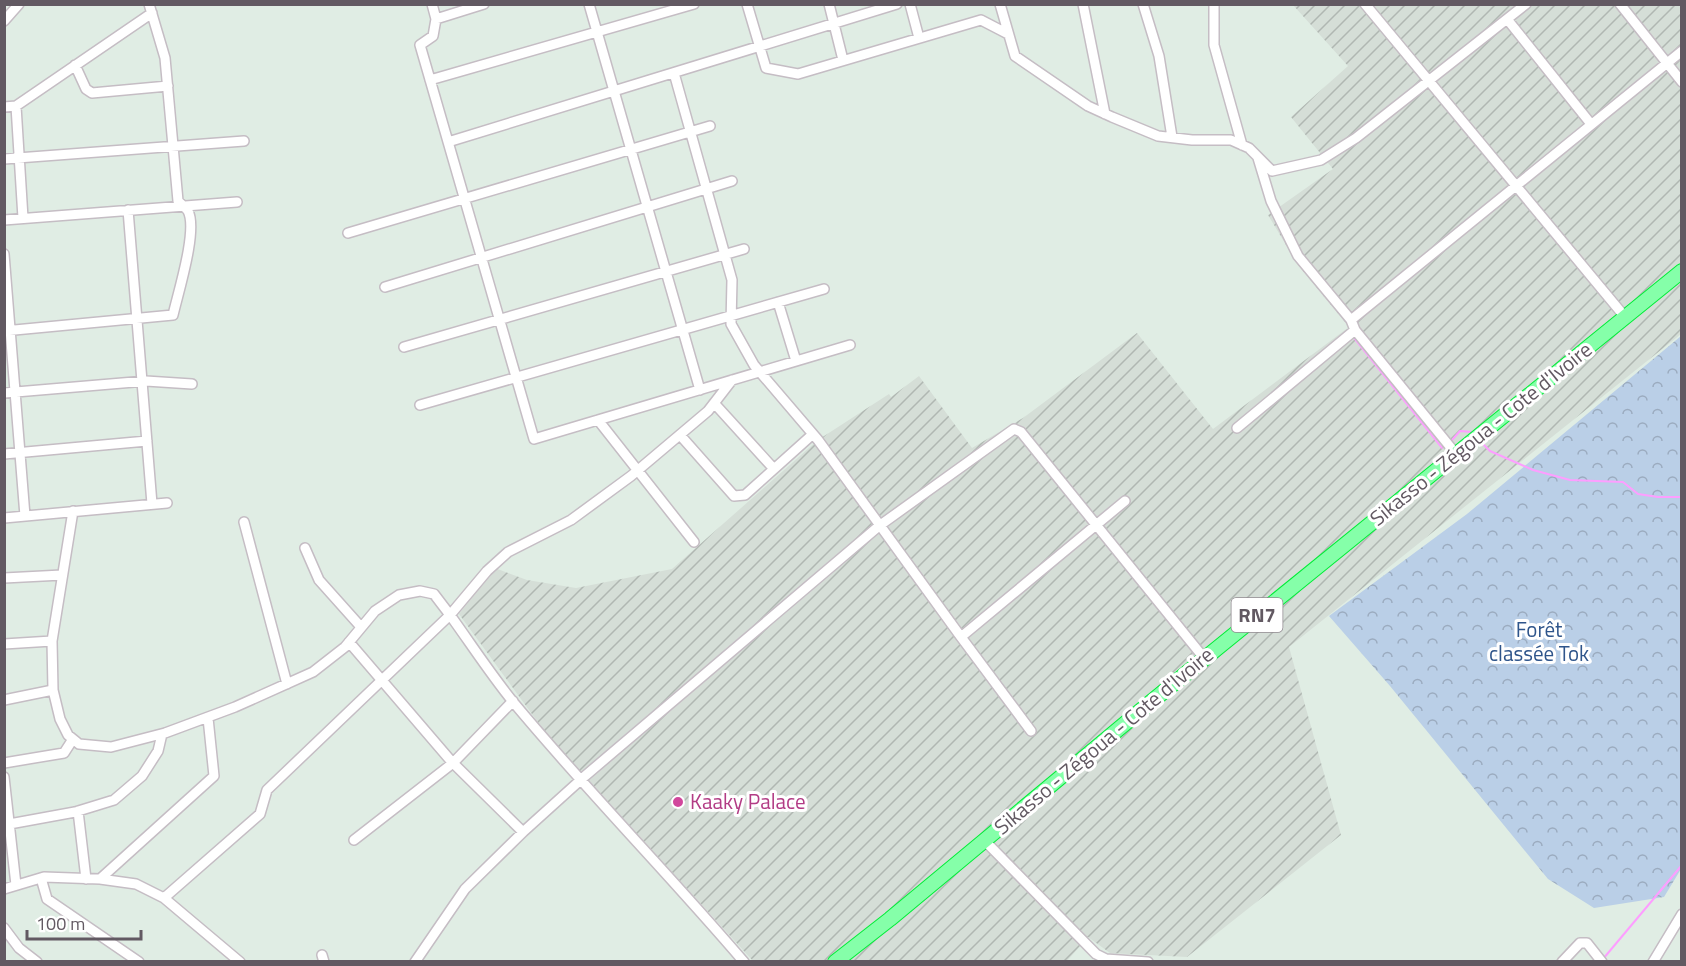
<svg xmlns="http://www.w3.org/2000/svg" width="1686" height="966" font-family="'Titillium Web',sans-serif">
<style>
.industrial{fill:url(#industrial-furrows)}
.forest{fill:url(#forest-crowns)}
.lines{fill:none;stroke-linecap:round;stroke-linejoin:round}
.stream{stroke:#fd9eff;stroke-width:2}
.minor-casing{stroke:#c5bdc4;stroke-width:12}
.highway-casing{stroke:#00ed37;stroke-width:16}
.minor{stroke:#fff;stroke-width:9}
.highway{stroke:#85ffa9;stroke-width:14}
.hotel-dot{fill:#d1479c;stroke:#fff;stroke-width:2}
.labels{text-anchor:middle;stroke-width:6;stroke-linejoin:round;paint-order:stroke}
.shield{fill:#fff;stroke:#918b91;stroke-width:1.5}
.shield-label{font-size:20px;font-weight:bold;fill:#625962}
.street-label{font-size:21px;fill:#625962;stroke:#fff}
.park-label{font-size:21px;fill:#2f558b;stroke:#fff}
.hotel-label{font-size:21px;fill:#b23c85;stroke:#fff;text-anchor:start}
</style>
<defs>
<pattern id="industrial-furrows" width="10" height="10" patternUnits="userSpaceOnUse" patternTransform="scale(1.5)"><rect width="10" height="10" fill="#d5ded7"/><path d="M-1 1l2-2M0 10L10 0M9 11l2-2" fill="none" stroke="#b0b7b2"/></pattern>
<pattern id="forest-crowns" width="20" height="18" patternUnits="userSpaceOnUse" patternTransform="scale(1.5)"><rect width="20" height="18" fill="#bacfe7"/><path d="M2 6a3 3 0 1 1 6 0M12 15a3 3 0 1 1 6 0" fill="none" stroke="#9babbf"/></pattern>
</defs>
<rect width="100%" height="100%" fill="#e0ede4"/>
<!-- industrial -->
<path class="industrial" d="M1293 5H1681V334L1289 647 1341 835 1187 957 1110 953 1088 937 1067 961H753L548 736 459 614 495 568 527 580 576 588 672 569 818 440 889 394 891 397 919 376 972 448 1023 418 1137 333 1213 429 1349 327 1298 265 1268 215 1333 169 1291 117 1348 66Z"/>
<!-- forest -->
<path class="forest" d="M1681 336V869L1664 897 1594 908 1548 879 1390 686 1329 616 1467 514Z"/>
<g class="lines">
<!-- stream -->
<path class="stream" d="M1354 338 1442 448
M1452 440 1460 431 1472 432
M1482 443 1490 451 1533 470 1570 480 1623 482 1638 494 1658 497H1682
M1603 959 1682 865"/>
<!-- minor casing -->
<g class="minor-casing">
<path id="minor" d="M432 4 436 19 433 36 420 45 534 439 850 345
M589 4 700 390
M747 4 766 68 798 74 981 20 1008 34
M829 4 843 60
M910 4 919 38
M1000 4 1015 56 1088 106 1112 117 1158 136 1192 140H1231L1249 148 1272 171 1321 160 1356 138 1526 4
M1083 4 1105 114
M1143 4 1159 56 1172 137
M1214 4V45L1242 145
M1365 4 1625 317
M1620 4 1682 82
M436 19 484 4
M1507 19 1591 124
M4 21 19 4
M75 65 86 89 92 93 168 86
M674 73 732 280 731 324 754 365 818 440 961 637 1125 501
M430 80 694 4
M16 106 23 218
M4 107 16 106 152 13
M448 142 897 4
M1258 158 1271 201 1298 256 1351 320
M4 159 244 141
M128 210 152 504
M4 220 237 202
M348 233 710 126
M4 254 25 516
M385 287 732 181
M778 302 796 361
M4 331 173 315C178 293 198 230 188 211 186 208 181 204 178 201L165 58 149 4
M404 347 744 249
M732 380 708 411 631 476 571 520 508 552 487 571 450 615C471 644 491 675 514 703 588 792 669 874 744 962
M4 393 146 381 192 384
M714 403 774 469
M420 405 824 289
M598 420 694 542
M1237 428 1355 330
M680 435 734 496 745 495 813 434
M4 454 147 441
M1456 454 1355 330 1351 320 1682 51
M73 511 52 641 53 690 60 719 68 735 79 744 111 747 165 733 235 707 313 672 345 647 375 611 399 595 420 591 434 594 450 615 267 790 260 814 164 898
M4 518 167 503
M244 522 287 684
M305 548 319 580 361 627
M4 578 62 575
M961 637 1031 731
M349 642 451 761 523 832
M4 644 52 641
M4 700 53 690
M4 763 64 753 73 739
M4 777 16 885
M78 811 86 879
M4 825 75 812 114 800 142 776 158 751 162 734
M354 840 453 763 513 701
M984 840 1096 954 1106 959 1148 962
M41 878 47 899 139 962
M100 879 214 776 208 718
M4 889 44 877 100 879 136 884 164 898 240 962
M4 928 19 948 37 962
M322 955 324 962
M415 962 465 889 523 832 585 776 879 526 1014 429 1021 432 1204 658
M1562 962 1580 943H1587L1602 962
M1653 962 1682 914"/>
</g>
<!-- highway casing -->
<g class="highway-casing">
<path id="highway" d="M835 962 890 919 1151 702 1682 271"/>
</g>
<!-- minor -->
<use href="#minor" class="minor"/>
<!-- highway -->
<use href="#highway" class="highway"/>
</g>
<!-- markers -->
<circle class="hotel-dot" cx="678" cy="802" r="6"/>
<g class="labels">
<!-- shield labels -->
<rect class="shield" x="1231.5" y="598" width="51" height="34" rx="4.5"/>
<g class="shield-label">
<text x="1257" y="622">RN7</text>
</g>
<!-- street labels -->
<g class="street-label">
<text transform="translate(1481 434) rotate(-39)" y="7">Sikasso - Zégoua - Cote d'Ivoire</text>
<text transform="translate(1104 741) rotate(-40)" y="7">Sikasso - Zégoua - Cote d'Ivoire</text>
</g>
<!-- park labels -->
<g class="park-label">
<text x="1539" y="637">Forêt<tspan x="1539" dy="24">classée Tok</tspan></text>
</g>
<!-- hotel labels -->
<g class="hotel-label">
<text x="690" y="809">Kaaky Palace</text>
</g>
</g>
<!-- border -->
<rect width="1686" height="966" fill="none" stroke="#625962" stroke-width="12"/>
<!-- scale -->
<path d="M27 930v9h114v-9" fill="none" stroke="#625962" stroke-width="3"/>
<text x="36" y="930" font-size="18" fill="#625962" stroke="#ffffff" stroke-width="4.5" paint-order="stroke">100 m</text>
</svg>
